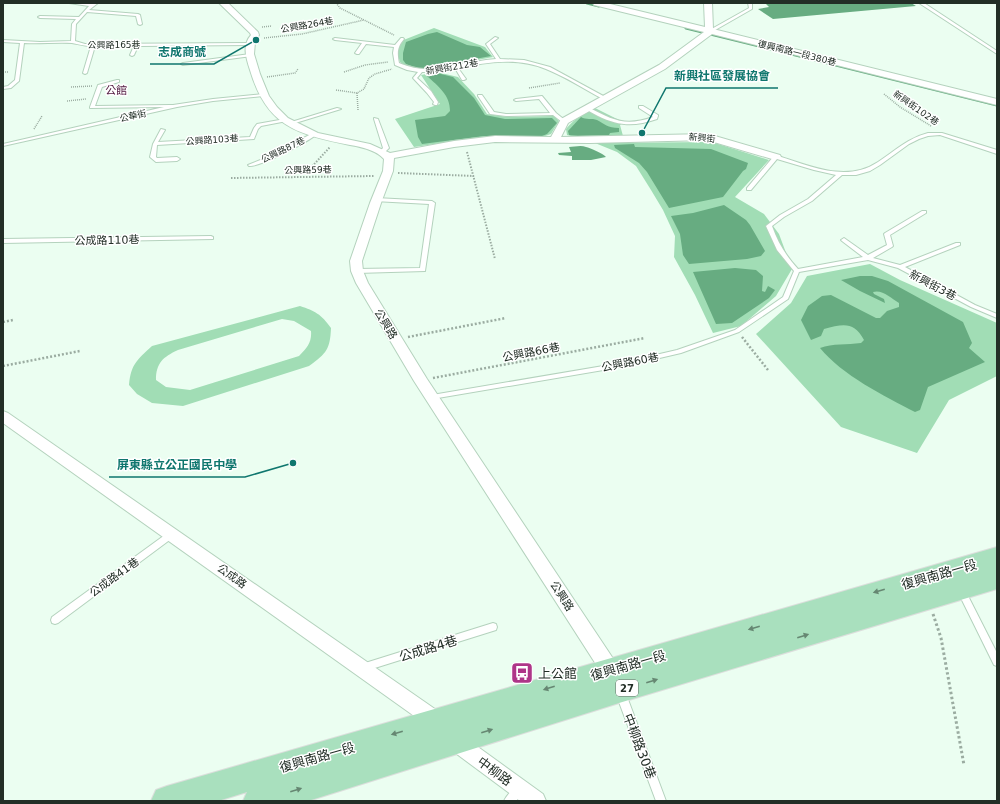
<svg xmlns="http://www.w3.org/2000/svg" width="1000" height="804" font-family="'DejaVu Sans','Noto Sans TC',sans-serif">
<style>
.green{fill:#a1ddb5;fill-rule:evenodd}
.water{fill:#67ac81}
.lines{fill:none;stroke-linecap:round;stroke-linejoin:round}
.stream{stroke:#67ac81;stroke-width:3}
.lane-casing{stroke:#b4d2bd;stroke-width:2}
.street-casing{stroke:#b4d2bd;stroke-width:2}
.primary-casing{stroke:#dcdedc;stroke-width:2}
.path-far3{stroke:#9baca1;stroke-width:1.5;stroke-dasharray:1 1;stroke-linecap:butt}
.path-far2{stroke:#9baca1;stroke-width:2;stroke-dasharray:1.5 1.5;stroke-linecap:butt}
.path-far1{stroke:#9baca1;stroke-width:2.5;stroke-dasharray:2 2;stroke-linecap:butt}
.path{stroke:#9baca1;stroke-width:3;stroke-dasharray:2.5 2.5;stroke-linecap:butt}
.lane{fill:#fff;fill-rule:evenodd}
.street{fill:#fff;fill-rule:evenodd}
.primary{fill:#a9e0be;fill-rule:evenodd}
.oneway{fill:#668772}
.labels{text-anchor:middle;stroke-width:3;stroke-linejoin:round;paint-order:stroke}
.far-street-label{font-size:9px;fill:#222e26;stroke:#fff}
.shield{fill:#fff;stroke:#646d67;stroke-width:1}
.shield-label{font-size:10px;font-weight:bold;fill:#222e26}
.far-quarter-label{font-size:11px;fill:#4c123a;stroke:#fff}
.street-label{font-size:11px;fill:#222e26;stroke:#fff}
.near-street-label{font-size:13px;fill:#222e26;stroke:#fff}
.near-poi-label{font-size:13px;fill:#222e26;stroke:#fff;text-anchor:start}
.leader{fill:none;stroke:#0f766e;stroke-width:1.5}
.callout-dot{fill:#0f766e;stroke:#fff;stroke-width:1.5}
.callout-label{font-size:12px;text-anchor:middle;font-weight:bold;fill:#0f766e;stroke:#fff;stroke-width:3;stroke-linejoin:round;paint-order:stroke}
</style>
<rect width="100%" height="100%" fill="#ebfef1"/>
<!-- green -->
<path class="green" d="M434 28 485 47 493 57 424 70 409 68 400 62 397 52 401 41Z
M437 72 458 77 474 94 487 114 508 117 554 116 559 121 551 134 542 137H483L414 147 395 119 440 104 421 75Z
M595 108 623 122 620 125 623 136 575 137 567 135 566 129C574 119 584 113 595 108Z
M712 142 769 160 735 197 764 214 779 234 792 269 776 296 741 326 713 333 695 295 674 257 675 236 663 210 651 190 636 166 617 152 595 143Z
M870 264 900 280 997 323V376L949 400 917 453 841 427 756 334 791 303 807 276Z
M300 306C315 311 321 314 331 328 330 349 327 353 309 366L183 406 152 403 137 394 129 385C131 364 137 360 152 346ZM282 319 294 321 311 331C312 342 307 348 299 356L190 390 166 387 156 380C156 363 163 357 178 350Z"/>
<!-- water -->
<path class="water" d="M765 3H911L916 6 773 19 758 9 769 7Z
M437 32 467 45 480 47 491 56 421 69 406 64 403 60V53L406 42 428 34Z
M437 73 453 77 474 98 485 115 505 119 552 118 557 123 547 134 542 136H484L422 144 418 137 415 120 445 116 450 111C450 95 439 87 427 76Z
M581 117C586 120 592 118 597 120 605 124 607 128 619 128V132L610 133 609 135 578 136 569 135 568 131Z
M634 144 635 147 711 149 748 163 746 169 743 171 723 197 669 208 647 172 639 163 615 148 614 145Z
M569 147C574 147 581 145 586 147 590 148 604 154 606 157L591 160H572V156L559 155 558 153 571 152Z
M724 205 746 220 750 225 765 251 761 256 747 259 689 264 683 255 680 234 671 216 693 213Z
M735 268 756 270 763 276 762 291 765 292 768 286 775 290 769 298 732 323 716 324 693 272Z
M860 276H872L888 281 963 322 972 343 969 348 985 362 928 387 920 410 915 412C884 396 842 375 820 348 833 343 847 345 861 343L864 340C854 321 843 324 824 329L821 336 811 340 801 320 808 306 822 296 831 295 876 318H880L887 311 899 307V303C891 298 882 289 873 292L874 294 884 299 885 303 860 291 841 280Z"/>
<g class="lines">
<!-- stream -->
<path class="stream" d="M587 3 599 6
M686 28 997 105"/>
<!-- lane casing -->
<g class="lane-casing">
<path id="lane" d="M69 3H98L89 10 138 14 140 15 142 24 140 25 138 24 136 16 87 12 76 24 75 41 85 44 250 43 252 44 250 45 138 46 134 55 132 56 130 55 134 46H95L87 73 85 74 83 73 91 46C84 46 78 44 72 43 56 42 40 44 24 43L19 81 11 88 3 89V87L8 86 15 80 20 43 3 42V40L40 42 71 41 72 24 76 19 40 18 38 17 40 16 79 17 89 6Z
M748 3H752V9L710 33H708V31L749 8Z
M919 3H924L997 51V54Z
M495 37 498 38 490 44 500 59 524 60 550 67 607 98 603 99C584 89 566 77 546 69 518 57 487 62 458 68L466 79 464 80H462L455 68 434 72H422L417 78 431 91 438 102 437 105H435L433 104 434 102 427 93 413 78 418 72 407 70 395 65 393 53 394 47 366 44 359 54H357L355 53 362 43 335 40 333 39 335 38 395 45 401 38H403L404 39C397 47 397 53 399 63 418 71 433 70 453 66L455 65H457L486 60 496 59 486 44Z
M250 54 252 55V56L183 65 181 64 183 63Z
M117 80H119V82L102 87 95 106 171 105H173L213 99 263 94 265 95 263 96 213 101 177 107 3 146V144L164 107 90 108V107L98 85Z
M478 95H482L494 112 506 114 550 113 539 99 516 101 514 100 516 99 542 96 556 113 566 121 562 122 553 115 506 116 490 114 478 96Z
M639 106H643L658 115V116L657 119C634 127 619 126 598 116 593 113 588 111 584 108L588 107C613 120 625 127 653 117L639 108Z
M337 108 341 109 292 124 288 123Z
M374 118 378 119 389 148 385 152 380 151 383 148 374 119Z
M285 119H287V121L261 126 258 129 254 139 157 145 156 157 157 158 177 157 180 159 177 161 156 162 150 157 153 144 161 129 165 130 158 142 250 137 254 128 257 124Z
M313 133 317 134C308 142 260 167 249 166L248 165 268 157Z
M928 133H942L997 150V154L940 135 928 136 919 139 909 144 880 165 870 171 856 175H842L812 201 784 217 772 226C778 243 786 256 798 269L863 257 842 241 841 240 844 238 868 255 887 245 884 234 885 233 922 211H926V213L890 235 893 246 892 247 873 258 900 265 956 243H960V245L905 267 975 305 997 314V318L971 307 898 268 868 260 799 272 788 299 739 332 681 353 621 367 432 399 429 397 432 395 621 363 677 350 735 330 783 297 794 271 777 250 766 226 780 215 808 199 836 175 814 170 777 159 751 190H747V188L774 156H778C811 166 846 183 878 162 895 151 908 138 928 133Z
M376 198 432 201 435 203 425 271 357 273 354 271 357 269 420 268 429 204 374 201V199Z
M211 236 213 237V239L3 243V239Z
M172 531 175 532 176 534 175 536 58 623 55 624 52 623 51 620 52 617 169 532Z
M961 587 964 588 997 653V666L994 665 957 590 958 588Z
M493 623 496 624 497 627 496 630 362 672 359 671 357 668 359 665 362 664Z
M621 690 624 691 626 694 666 801H656L616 694 618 691Z
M520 784 524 786 525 789 524 792 516 801H504C507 795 514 787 520 784Z"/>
</g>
<!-- street casing -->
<g class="street-casing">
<path id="street" d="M219 3H228L258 32 259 35 255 42 254 54 260 74 269 96 277 107 288 118 318 133 370 144 390 153 454 141 495 136 551 137 561 119 659 65 704 32 594 5 593 3H606L705 27 704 3H712L713 29 997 99V105L712 34 665 69 568 123 561 137 708 134 780 155 781 157 780 159H772L707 140 590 143 495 142 454 147 394 158 393 171 381 203 362 261 363 271 368 283 427 379 616 663 623 677 620 683 614 685 608 683 414 381 356 283 351 271 350 261 370 203 383 171 384 159C376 150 362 147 350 145 297 134 267 127 250 70 246 58 242 45 251 35L250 33Z
M3 411 8 413 445 716 448 722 445 728 438 731 431 728 3 423Z
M453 731 460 734 543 794 546 801H520L446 746 443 740 446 734Z"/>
</g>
<!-- primary casing -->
<g class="primary-casing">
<path id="primary" d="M997 547V567L964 577 997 567V589L619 703 308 801H243L247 792 218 801H151L156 790 167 786Z"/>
</g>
<!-- path-far3 -->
<path class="path-far3" d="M336 3 340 8 394 35
M262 27 272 26
M264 38 302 34 364 20
M3 72H9
M344 72 365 65 388 62
M267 77 295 73 298 69
M71 87 92 86
M529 88 560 83
M336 90 357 93 364 89 369 78 375 74 392 69
M357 93 358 110
M884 94 900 107 931 126
M67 101 86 99
M34 129 42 116"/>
<!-- path-far2 -->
<path class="path-far2" d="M467 152 495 259
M306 173 330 147
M398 173 474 176
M231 178 374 176"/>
<!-- path-far1 -->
<path class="path-far1" d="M3 322 13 320
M408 337 506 318
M742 337 768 370
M3 366 80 351
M433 378 645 338"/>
<!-- path -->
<path class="path" d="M933 614 941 638 964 765"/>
<!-- lane -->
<use href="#lane" class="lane"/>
<!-- street -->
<use href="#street" class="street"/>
<!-- primary -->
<use href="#primary" class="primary"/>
</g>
<!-- one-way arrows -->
<defs><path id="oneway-solid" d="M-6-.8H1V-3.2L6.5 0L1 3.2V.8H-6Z"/></defs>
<g class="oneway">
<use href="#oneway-solid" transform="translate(879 591) rotate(164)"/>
<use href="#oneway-solid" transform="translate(754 628) rotate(164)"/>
<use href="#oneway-solid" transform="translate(803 636) rotate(-17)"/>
<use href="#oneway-solid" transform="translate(652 681) rotate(-17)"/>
<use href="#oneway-solid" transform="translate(549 688) rotate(163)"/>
<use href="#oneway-solid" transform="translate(487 731) rotate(-17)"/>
<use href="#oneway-solid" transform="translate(397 733) rotate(164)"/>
<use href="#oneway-solid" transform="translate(296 790) rotate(-17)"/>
</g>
<!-- icons -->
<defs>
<g id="bus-square" transform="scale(1.15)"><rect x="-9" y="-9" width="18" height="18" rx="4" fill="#ae3588" stroke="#fff"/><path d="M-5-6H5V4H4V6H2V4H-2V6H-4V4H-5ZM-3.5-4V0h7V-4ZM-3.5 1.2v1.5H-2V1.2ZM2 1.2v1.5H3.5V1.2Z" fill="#fff"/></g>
</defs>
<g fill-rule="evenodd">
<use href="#bus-square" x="522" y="673"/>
</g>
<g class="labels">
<!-- far-street labels -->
<g class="far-street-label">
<text transform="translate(307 25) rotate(-10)" y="3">公興路264巷</text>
<text x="114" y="48">公興路165巷</text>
<text transform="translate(797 53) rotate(14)" y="3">復興南路一段380巷</text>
<text transform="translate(452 67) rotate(-10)" y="3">新興街212巷</text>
<text transform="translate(916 108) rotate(35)" y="3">新興街102巷</text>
<text transform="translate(133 116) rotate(-12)" y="3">公華街</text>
<text transform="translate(702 138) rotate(5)" y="3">新興街</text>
<text transform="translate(212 140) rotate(-4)" y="3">公興路103巷</text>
<text transform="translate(283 150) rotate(-26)" y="3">公興路87巷</text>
<text transform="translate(308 170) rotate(-1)" y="3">公興路59巷</text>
</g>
<!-- shield labels -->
<rect class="shield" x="616" y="680" width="22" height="16" rx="3"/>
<g class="shield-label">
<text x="627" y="692">27</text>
</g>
<!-- far-quarter labels -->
<g class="far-quarter-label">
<text x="116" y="94">公館</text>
</g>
<!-- street labels -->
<g class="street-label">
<text transform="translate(107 240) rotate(-1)" y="4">公成路110巷</text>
<text transform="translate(933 285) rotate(28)" y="4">新興街3巷</text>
<text transform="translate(386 324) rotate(59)" y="4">公興路</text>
<text transform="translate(531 352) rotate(-11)" y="4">公興路66巷</text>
<text transform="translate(630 362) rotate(-11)" y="4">公興路60巷</text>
<text transform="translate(232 576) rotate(35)" y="4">公成路</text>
<text transform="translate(114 577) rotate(-36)" y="4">公成路41巷</text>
<text transform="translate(562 596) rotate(57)" y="4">公興路</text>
</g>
<!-- near-street labels -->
<g class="near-street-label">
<text transform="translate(939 574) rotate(-16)" y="5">復興南路一段</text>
<text transform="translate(428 648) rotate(-17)" y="5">公成路4巷</text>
<text transform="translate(628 665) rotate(-16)" y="5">復興南路一段</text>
<text transform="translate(640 746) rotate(69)" y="5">中柳路30巷</text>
<text transform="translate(317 757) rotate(-16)" y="5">復興南路一段</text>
<text transform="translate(495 771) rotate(36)" y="5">中柳路</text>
</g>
<!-- near-poi labels -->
<g class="near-poi-label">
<text x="538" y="678">上公館</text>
</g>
</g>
<!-- callouts -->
<path class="leader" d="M256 40L214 64H150M642 133L666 88H778M293 463L245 477H109"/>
<g class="callout-dot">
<circle cx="256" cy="40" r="4"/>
<circle cx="642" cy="133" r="4"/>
<circle cx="293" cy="463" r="4"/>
</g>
<g class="callout-label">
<text x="182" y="56">志成商號</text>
<text x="722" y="80">新興社區發展協會</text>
<text x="177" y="469">屏東縣立公正國民中學</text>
</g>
<!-- border -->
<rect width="1000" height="804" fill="none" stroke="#222e26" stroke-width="8"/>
</svg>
